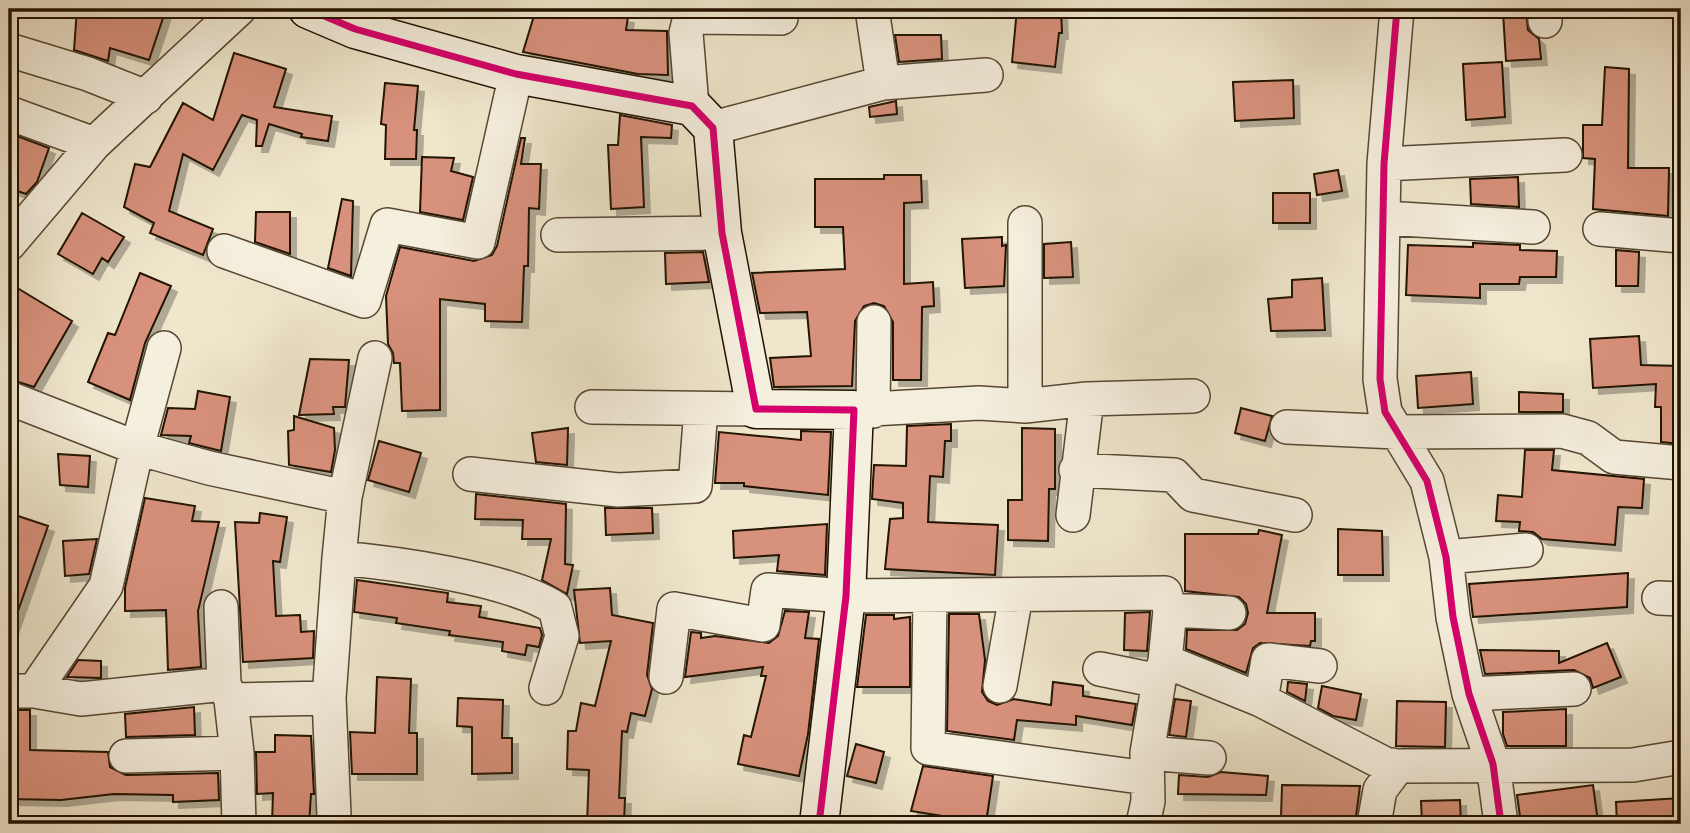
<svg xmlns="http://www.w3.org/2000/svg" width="1690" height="833" font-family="'IM FELL English',serif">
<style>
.building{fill:#d8917c;stroke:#231200;stroke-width:2;filter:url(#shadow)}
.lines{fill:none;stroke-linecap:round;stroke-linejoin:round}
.street-casing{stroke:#564733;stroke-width:36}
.secondary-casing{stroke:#231200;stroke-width:41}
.street{stroke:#f5efde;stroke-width:33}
.secondary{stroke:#f5efde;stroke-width:38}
.cycleway-casing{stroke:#f5efde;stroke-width:11}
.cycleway{stroke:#d6006c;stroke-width:7}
</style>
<defs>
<filter id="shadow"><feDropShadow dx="6" dy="6" stdDeviation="0" flood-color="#0004"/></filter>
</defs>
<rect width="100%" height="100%" fill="#efe6cc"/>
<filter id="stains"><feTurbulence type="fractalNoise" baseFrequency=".00286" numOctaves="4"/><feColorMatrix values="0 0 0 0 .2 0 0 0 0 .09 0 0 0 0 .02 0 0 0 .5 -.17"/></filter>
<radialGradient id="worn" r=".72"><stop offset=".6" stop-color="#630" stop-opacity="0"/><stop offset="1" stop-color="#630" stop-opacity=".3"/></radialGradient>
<!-- building -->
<path class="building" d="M77 9H166L149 60 110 48 108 61 74 50Z
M536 9H578L628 17 626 30 667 31 668 75 638 74 523 52Z
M1017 9H1061L1062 33H1059L1055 67 1012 62Z
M1526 11 1528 30 1539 39 1541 59 1506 61 1503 12Z
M895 35H941L942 59 899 62Z
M234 53 286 69 274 107 332 116 328 141 301 137 302 134 269 124 262 146H256L257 120 242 115 213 170 183 154 169 211 213 229 203 255 150 233 154 223 124 207 135 164 150 167 183 103 213 120Z
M1502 62 1505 117 1466 120 1463 64Z
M1605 67 1629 69 1628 168H1669L1668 216 1593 209 1595 159 1583 158V125H1602Z
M1293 80 1294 118 1235 121 1233 82Z
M385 83 418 86 414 130H417L416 159H385L386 125 381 124Z
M896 101 897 114 870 117 869 107Z
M620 115 672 125 671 138 641 137 644 207 611 209 608 145H618Z
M9 133 49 148 37 182 26 194 9 188Z
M521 138H525L521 164H541L539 209 529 208 528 266H524L522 322 485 321V304L440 299V410L402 411 400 363H394L393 353 388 344 386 296 400 247 474 261 492 255 497 246Z
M422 157 454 158 451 171 473 177 463 220 420 212Z
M1338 170 1342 191 1317 195 1314 174Z
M884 175H921L922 202 904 203V284L933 282 934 306 922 307 921 380H893V322L884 306 874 303 864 306 855 321 852 386 774 387 770 358 811 356 807 312 760 313 752 273 845 269 843 227H815V179H884Z
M1518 177 1519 207 1471 204 1470 179Z
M1273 193H1310V223H1273Z
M342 199 353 201 351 276 328 268Z
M256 212H290V254L255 242Z
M82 213 124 237 108 262 102 258 93 274 58 254Z
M1002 237V246L1006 245 1004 286 965 288 962 239Z
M1071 242 1073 277 1044 278V244Z
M1473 243 1520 245V250L1557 251 1556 277H1520L1519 284H1480V298L1406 295 1408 245 1473 247Z
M1616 250 1639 252 1638 286H1616Z
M703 252 709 282 666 284 665 253Z
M140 273 171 286 145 343 130 400 88 382 108 333 115 335Z
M1322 278 1325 330 1271 331 1268 299 1292 297V280Z
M9 283 72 321 34 387 9 379Z
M1639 336 1641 365 1681 366V444L1661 442V407H1655L1656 384 1593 388 1590 339Z
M310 359 349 360 345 407H333L334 414 299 415Z
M1471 372 1473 404 1418 408 1416 376Z
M198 391 230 397 221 451 189 443 191 436 161 435 168 408 195 409Z
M1519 392 1563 394V412H1519Z
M1241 408 1272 416 1265 441 1235 433Z
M294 416 334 428 335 450 331 472 289 465 288 431 294 430Z
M951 424V441H945L943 477 930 476 928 522 998 525 995 575 885 569 890 519 903 518V503L872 499 874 465 906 466 907 426Z
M568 428 567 465 536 462 532 433Z
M1022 428 1055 429V489H1049L1048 541 1008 540V500H1022Z
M801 431 831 432 828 495 744 486V483H715L719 432 801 440Z
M379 441 421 453 409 492 368 480Z
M1525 450H1554L1552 470 1644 479 1642 508 1618 507 1615 545 1542 539 1533 532 1519 531 1520 522 1496 521 1498 495 1522 497Z
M58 454 90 456 88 487 60 485Z
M476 494 566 504 565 564 573 565 567 594 542 580 551 539H522L523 520 475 519Z
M145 498 195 506 192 521 219 522 198 611 201 667 168 670 166 610 125 611V588Z
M605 508H652L653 533 606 535Z
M9 513 48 526 12 628H9Z
M260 513 287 517 280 562 273 561 276 616 300 615 301 632 314 631 313 658 243 662 235 522 259 523Z
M827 524 825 575 777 571 779 555 734 558 733 531Z
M1338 529 1382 531 1383 575H1338Z
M1259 530 1282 535 1267 613H1315V641H1311L1310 646 1260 643 1253 648 1246 673 1186 649 1187 630H1237L1245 624 1248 613 1246 604 1239 597 1185 591V534H1258Z
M97 539 89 574 65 576 63 541Z
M1628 573 1627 607 1473 617 1469 584Z
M357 580 448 593 447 602 481 606 479 617 540 628 542 635 539 647 527 645 525 655 502 651 503 642 449 635 450 631 396 623 397 618 354 612Z
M610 588 612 615 653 623 647 675 652 689 645 716 631 713 627 732 622 731 619 798H625L624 824H587L589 770 567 769 568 731H576L581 703 595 706 611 641 580 643 574 590Z
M785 611 809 612 805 638 819 639 808 734 799 776 738 764 744 735 751 737 766 676H761L763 667 685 677 691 632 701 633V638L715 636 769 643 778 636Z
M1150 612 1147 651 1124 650 1125 613Z
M949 614H979L985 660 982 692 988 701 997 705 1014 699 1051 705 1053 682 1083 686V696L1136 704 1132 725 1076 716V725L1017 720 1014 740 947 731Z
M866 615H894V619L910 617V687H857Z
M1607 643 1621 677 1593 688 1590 678 1574 670 1485 674 1480 650 1559 651V663Z
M78 660 101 661V678L67 677Z
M377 677 411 679 409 733H417V774H352L350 732 375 733Z
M1288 682 1307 684 1305 701 1287 692Z
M1322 686 1361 694 1356 720 1333 716 1318 708Z
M458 698 503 700 502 738H512V773L472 774V727L457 726Z
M1175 699 1191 701 1186 737 1169 735Z
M1397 701 1446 702 1445 747 1396 746Z
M194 707 195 735 126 737 125 714Z
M1566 709V746H1507L1503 734V712Z
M9 710H30V750L108 752 110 767 126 775 218 773 219 800 173 802V795L114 794 61 800 9 799Z
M275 735 311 736 314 794H311L309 824H272L273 793 257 794 256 752H275Z
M856 744 884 752 876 783 847 776Z
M923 766 993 776 986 823 911 811Z
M1221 772 1268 776 1266 795 1178 794 1179 775 1208 777Z
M1282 785 1360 786 1355 824 1281 817Z
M1593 785 1598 822 1521 824 1517 795Z
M1681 798V824H1617L1616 802Z
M1460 800 1461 824H1422L1421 801Z"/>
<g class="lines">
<!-- street casing -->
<g class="street-casing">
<path id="street" d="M872 9 883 83
M1397 9 1384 164 1380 379 1385 412 1427 481 1446 557 1453 617 1469 694 1493 764 1501 824
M1545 9V21
M9 50 88 74 146 97
M692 106 686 33 690 17 781 18 780 9
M9 113 94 144
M713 128 883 83 986 75
M1384 164 1565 155
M1384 218 1533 227
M1025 223V406
M1600 229 1681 236
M558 235 722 233
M9 244 94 144 239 9
M224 251 364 301 387 225 478 242 516 74
M9 398 137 448 209 468 345 497
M592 407 756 409
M854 410 979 403 1025 406 1087 399 1193 396
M873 411 874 322
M1287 427 1396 432 1562 431 1588 438 1614 457 1681 463
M1076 470 1174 475 1193 495 1295 515
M470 474 618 490 695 486 701 409
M1073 515 1087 399
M1446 557 1526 550
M339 558 345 497 375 358
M930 596 928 748 1147 778
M1659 598 1681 599
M221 607 224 684 231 700 237 753 239 824
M1170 610 1229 613
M1100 669 1159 681 1165 661 1261 700 1385 764 1398 766 1633 765 1681 757
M666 677 674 609 763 625 768 590 846 596 1165 593 1170 610 1165 661
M1000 686 1016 595
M9 691H34L81 699 224 684
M34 691 106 586 137 448 164 348
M1469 694 1574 689
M329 698 334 815
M231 700 329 698 339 558C395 563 508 578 555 608L562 636 546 688
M1261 700 1268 660 1320 666
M1147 753 1209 758
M126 756 237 753
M1143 824 1148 801 1147 753 1159 681
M1374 824 1380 790 1398 766"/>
</g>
<!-- secondary casing -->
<g class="secondary-casing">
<path id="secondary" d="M308 9 355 29 516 74 692 106 713 128 722 233 756 409 854 410 846 596 819 824"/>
</g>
<!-- street -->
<use href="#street" class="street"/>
<!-- secondary -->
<use href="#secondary" class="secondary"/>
<!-- cycleway casing -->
<g class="cycleway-casing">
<path id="cycleway" d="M308 9 355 29 516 74 692 106 713 128 722 233 756 409 854 410 846 596 819 824
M1397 9 1384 164 1380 379 1385 412 1427 481 1446 557 1453 617 1469 694 1493 764 1501 824"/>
</g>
<!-- cycleway -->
<use href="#cycleway" class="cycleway"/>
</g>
<!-- margin -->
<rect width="1690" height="833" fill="none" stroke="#efe6cc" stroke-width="35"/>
<rect x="10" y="10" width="1669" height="812" fill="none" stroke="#231200" stroke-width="3.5"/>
<rect x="18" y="18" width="1655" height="798" fill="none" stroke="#231200" stroke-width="2"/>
<rect width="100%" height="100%" filter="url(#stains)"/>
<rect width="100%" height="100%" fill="url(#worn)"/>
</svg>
